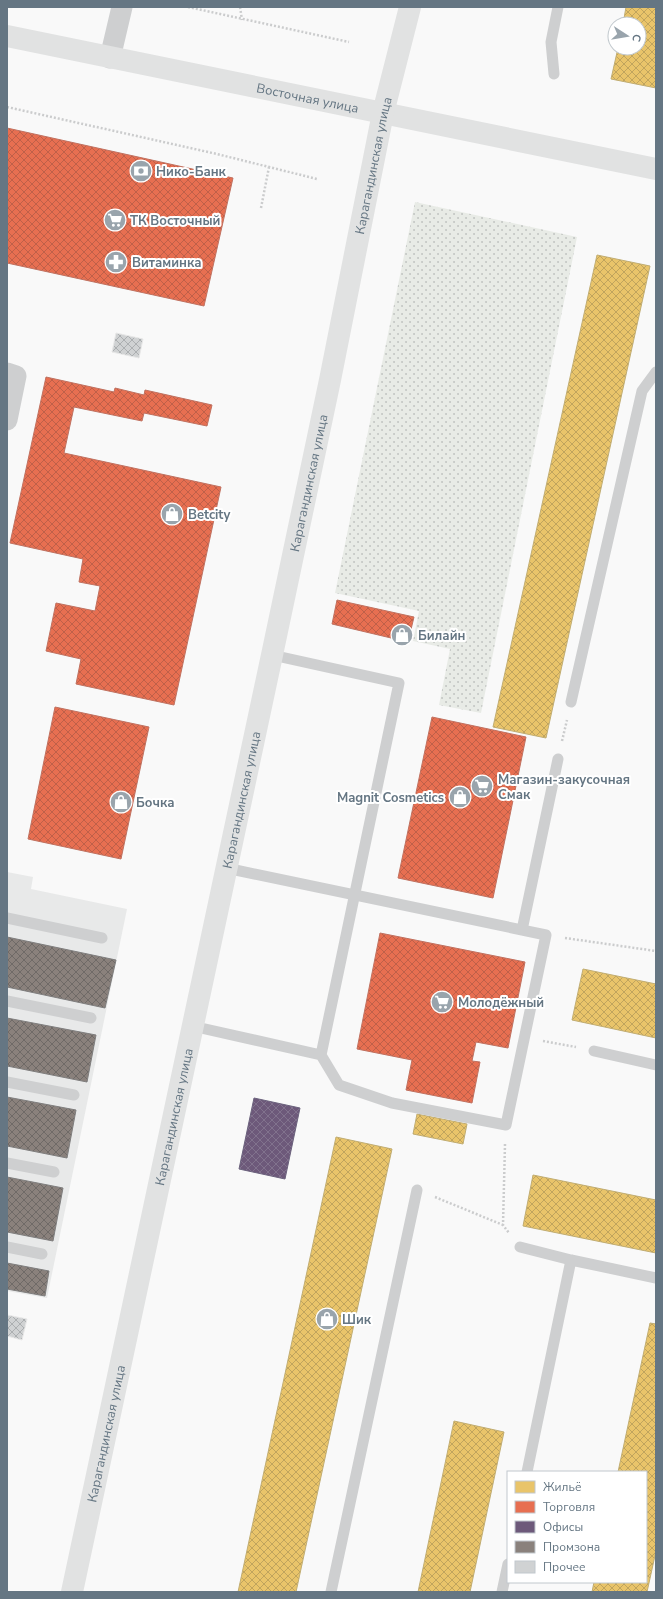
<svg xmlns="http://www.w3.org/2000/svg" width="663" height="1599" font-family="'Nunito Sans',sans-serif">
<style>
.built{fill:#e8e9e9}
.park{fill:url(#park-dots)}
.homes{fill:url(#homes-cross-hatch);stroke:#c1ad72}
.shops{fill:url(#shops-cross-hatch);stroke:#c07160}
.offices{fill:url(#offices-cross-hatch);stroke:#6b627d}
.industry{fill:url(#industry-cross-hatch);stroke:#7f7e7e}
.building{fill:url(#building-cross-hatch);stroke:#e8e8e8}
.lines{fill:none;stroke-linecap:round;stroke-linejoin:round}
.path{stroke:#cbcccd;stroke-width:2.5;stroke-dasharray:2 2;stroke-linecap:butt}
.service{stroke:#cecfd0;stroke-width:11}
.minor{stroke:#cecfd0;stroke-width:21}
.secondary{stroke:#e1e2e2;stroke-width:22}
.labels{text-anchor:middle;stroke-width:4;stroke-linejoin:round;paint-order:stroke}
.street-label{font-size:13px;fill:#657683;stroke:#fff}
.poi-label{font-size:13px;font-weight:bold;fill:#657683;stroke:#fff;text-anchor:start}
</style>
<defs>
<pattern id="park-dots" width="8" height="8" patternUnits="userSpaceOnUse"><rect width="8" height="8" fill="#e8ebe6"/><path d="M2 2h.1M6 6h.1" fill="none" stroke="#c0c3c0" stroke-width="1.8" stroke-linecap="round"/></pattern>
<pattern id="homes-cross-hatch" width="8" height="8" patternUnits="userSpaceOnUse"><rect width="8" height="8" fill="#e9c46a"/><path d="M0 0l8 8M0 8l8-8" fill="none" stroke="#c0a45d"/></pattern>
<pattern id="shops-cross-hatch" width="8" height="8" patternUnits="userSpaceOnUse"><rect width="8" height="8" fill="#e76f51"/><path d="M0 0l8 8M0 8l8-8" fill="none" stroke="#bf6049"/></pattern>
<pattern id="offices-cross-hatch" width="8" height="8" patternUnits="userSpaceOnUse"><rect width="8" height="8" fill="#6d597a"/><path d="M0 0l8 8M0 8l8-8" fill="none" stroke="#81728d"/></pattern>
<pattern id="industry-cross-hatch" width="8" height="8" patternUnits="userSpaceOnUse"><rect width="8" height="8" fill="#8a817c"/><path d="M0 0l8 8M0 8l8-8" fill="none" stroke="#6f6a67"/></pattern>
<pattern id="building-cross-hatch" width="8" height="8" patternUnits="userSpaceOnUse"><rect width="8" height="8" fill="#d0d2d3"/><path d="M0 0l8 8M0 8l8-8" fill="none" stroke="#acafb1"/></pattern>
</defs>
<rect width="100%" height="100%" fill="#f9f9f9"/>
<!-- built -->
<path class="built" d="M7 872 33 877 31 889 127 909 47 1298 7 1291Z"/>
<!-- park -->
<path class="park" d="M415 202 577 237 481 713 439 705 450 649 413 641 419 611 335 593Z"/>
<!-- homes -->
<path class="homes" d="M626 7H656V88L611 79 618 48H639V24H623Z
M597 255 650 266 546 738 493 727Z
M583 969 656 984V1038L572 1020Z
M417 1114 467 1124 463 1144 413 1134Z
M336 1137 392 1149 296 1592H238Z
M533 1175 656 1200V1253L523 1226Z
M650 1323 656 1324V1551L647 1592H592L594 1582H646V1472H618Z
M454 1421 504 1432 470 1592H418Z"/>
<!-- shops -->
<path class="shops" d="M7 128 233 178 204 306 7 263Z
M46 377 114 392 115 388 144 395 145 390 212 405 207 426 144 413 142 421 74 407 64 453 221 487 174 705 76 684 81 659 46 651 56 603 95 611 100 586 79 582 83 559 10 543Z
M337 600 414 617 408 642 332 624Z
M55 707 149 727 121 859 28 839Z
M432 717 526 737 493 898 398 878Z
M380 933 525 962 508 1048 476 1042 472 1061 480 1062 472 1103 406 1090 412 1060 357 1049Z"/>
<!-- offices -->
<path class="offices" d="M254 1098 300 1108 285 1179 239 1169Z"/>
<!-- industry -->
<path class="industry" d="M7 937 116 960 105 1008 7 987Z
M7 1018 96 1035 87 1082 7 1066Z
M7 1097 76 1110 67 1158 7 1146Z
M7 1177 63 1188 53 1241 7 1232Z
M7 1263 49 1271 45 1296 7 1289Z"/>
<!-- building -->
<path class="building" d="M116 333 143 339 139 358 112 352Z
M7 1315 27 1319 22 1340 7 1336Z"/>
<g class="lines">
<!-- path -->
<path class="path" d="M188 7 349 42
M240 7 242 20
M7 107 217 154 317 179
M261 208 269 167
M562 741 567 720
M565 938 656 951
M543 1041 576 1047
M505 1144 503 1225 509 1233
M435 1197 503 1225"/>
<!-- service -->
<path class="service" d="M554 74 551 42 558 7
M571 702 642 391 656 372
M226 868 546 935 506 1125 392 1103 339 1085 321 1055 399 683 272 655
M7 918 102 938
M522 930 558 759
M7 1001 91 1018
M192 1026 321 1055
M594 1051 656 1065
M7 1082 74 1095
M7 1163 54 1172
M7 1247 42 1254
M520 1247 571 1260 656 1278
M527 1472 571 1260
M331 1592 417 1190
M502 1592 508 1564"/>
<!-- minor -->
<path class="minor" d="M110 58 122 7
M7 373 16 376 7 420"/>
<!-- secondary -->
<g class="secondary">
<path id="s1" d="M7 36 656 169"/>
<path id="s2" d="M72 1592 272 655 330 380 383 113 410 7"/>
</g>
</g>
<!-- icons -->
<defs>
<g id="bank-disc" transform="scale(1.15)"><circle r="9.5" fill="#99a4ac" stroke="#fff"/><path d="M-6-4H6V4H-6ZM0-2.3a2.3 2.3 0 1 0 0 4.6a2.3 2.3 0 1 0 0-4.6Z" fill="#fff"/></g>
<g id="supermarket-disc" transform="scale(1.15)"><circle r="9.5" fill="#99a4ac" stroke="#fff"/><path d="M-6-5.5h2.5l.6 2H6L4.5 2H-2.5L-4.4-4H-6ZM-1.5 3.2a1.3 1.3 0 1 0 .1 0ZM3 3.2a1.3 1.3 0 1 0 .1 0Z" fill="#fff"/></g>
<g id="pharmacy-disc" transform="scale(1.15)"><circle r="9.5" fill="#99a4ac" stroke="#fff"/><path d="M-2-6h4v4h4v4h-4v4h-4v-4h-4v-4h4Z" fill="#fff"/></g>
<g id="shop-disc" transform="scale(1.15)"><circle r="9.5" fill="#99a4ac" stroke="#fff"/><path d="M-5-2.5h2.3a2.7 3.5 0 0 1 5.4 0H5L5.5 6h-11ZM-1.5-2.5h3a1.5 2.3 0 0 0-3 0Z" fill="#fff"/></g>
</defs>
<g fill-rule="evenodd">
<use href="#bank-disc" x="141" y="171"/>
<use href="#supermarket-disc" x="115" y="220"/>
<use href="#pharmacy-disc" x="116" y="262"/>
<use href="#shop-disc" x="172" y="514"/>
<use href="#shop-disc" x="402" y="635"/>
<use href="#supermarket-disc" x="482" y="786"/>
<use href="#shop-disc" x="460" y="797"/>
<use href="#shop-disc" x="121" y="802"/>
<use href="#supermarket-disc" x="442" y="1002"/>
<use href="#shop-disc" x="327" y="1319"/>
</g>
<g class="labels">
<!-- street labels -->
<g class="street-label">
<text dy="5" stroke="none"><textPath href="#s1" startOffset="307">Восточная улица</textPath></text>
<text dy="5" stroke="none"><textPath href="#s2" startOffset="1458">Карагандинская улица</textPath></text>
<text dy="5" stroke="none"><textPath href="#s2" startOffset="1134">Карагандинская улица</textPath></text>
<text dy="5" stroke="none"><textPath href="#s2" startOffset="810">Карагандинская улица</textPath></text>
<text dy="5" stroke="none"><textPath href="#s2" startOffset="486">Карагандинская улица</textPath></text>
<text dy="5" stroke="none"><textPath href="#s2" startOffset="162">Карагандинская улица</textPath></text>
</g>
<!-- poi labels -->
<g class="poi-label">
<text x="156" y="176">Нико-Банк</text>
<text x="130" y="225">ТК Восточный</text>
<text x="132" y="267">Витаминка</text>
<text x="188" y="519">Betcity</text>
<text x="418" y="640">Билайн</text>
<text x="498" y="784">Магазин-закусочная<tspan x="498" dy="15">Смак</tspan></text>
<text x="444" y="802" text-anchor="end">Magnit Cosmetics</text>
<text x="136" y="807">Бочка</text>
<text x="458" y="1007">Молодёжный</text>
<text x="342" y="1324">Шик</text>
</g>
</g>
<!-- border -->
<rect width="663" height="1599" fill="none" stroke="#657683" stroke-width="16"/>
<!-- legend -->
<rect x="507" y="1471" width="140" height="112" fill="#ffffff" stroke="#c1c8cd"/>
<rect x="515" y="1481" width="20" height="12" fill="#e9c46a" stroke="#c1c8cd"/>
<text x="543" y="1491" font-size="12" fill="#657683">Жильё</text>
<rect x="515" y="1501" width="20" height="12" fill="#e76f51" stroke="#c1c8cd"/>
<text x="543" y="1511" font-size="12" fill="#657683">Торговля</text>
<rect x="515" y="1521" width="20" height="12" fill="#6d597a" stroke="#c1c8cd"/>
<text x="543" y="1531" font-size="12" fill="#657683">Офисы</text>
<rect x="515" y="1541" width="20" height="12" fill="#8a817c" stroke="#c1c8cd"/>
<text x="543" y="1551" font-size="12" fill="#657683">Промзона</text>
<rect x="515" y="1561" width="20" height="12" fill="#d0d2d3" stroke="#c1c8cd"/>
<text x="543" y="1571" font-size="12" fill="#657683">Прочее</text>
<!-- north arrow -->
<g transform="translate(627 36) rotate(102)"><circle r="19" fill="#ffffff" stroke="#c1c8cd"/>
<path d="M0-3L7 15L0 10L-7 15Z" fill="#99a4ac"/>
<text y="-6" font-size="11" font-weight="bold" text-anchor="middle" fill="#657683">С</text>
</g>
</svg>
